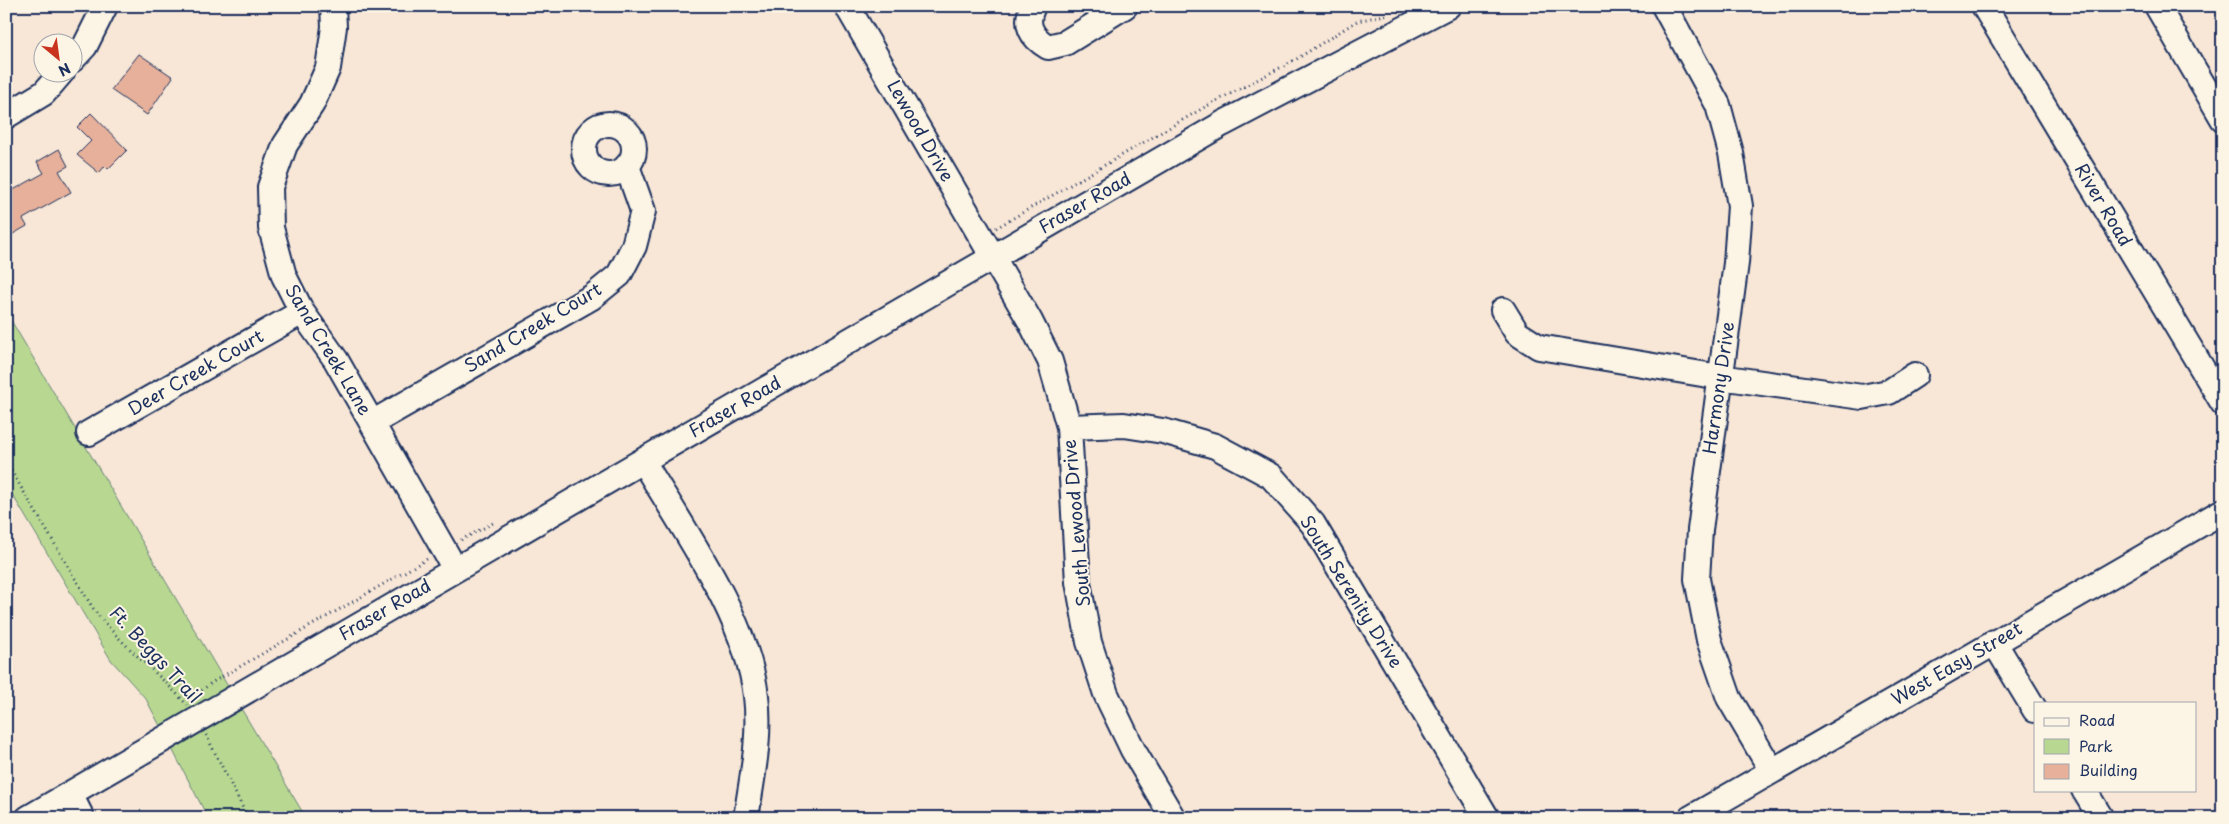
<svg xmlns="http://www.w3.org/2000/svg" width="2229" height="824" font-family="'Playpen Sans',sans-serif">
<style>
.green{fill:#b8d891;stroke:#6a8478}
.building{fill:#e6b09a;stroke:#1b2f5e}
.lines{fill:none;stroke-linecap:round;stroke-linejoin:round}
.minor-casing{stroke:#1b2f5e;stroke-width:28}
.path{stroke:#1b2f5e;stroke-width:3;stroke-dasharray:1 4;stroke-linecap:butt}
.minor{stroke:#fcf5e5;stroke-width:24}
.labels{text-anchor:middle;stroke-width:4;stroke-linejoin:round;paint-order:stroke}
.street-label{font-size:18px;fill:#1b2f5e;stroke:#fcf5e5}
</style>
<rect width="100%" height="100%" fill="#f8e7d6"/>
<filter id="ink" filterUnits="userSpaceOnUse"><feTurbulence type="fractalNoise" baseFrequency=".02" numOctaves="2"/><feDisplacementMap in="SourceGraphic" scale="10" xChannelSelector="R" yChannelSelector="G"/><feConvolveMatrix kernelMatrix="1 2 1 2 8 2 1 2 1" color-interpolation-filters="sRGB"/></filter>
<g filter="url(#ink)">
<!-- green -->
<path class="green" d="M6 312 306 818H208L146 699 111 660 6 484Z"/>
<!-- building -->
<path class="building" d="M139 54 173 77 147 115 111 90Z
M91 113 127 150 108 169 105 166 99 173 77 155 91 141 77 127Z
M59 149 68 166 59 171 71 192 23 219 27 226 6 238V194L44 173 37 162Z"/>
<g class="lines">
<!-- minor casing -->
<g class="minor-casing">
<path id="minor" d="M333 6 334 27 328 68 312 104 285 145 270 187 271 228 284 276 302 312 336 360 455 569
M847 6 1030 321 1050 361 1069 427 1078 582 1089 642 1106 694 1133 750 1173 818
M1033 6C1024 24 1031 37 1048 47L1065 43 1125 6
M1664 6 1718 105 1731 153 1740 206 1736 263 1700 530 1697 579 1709 640 1729 698 1772 771
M1984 6 2223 403
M2157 6 2223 119
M72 60 85 46 105 6
M6 116 44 93 62 72
M584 149a25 25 0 1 1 50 0a25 25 0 1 1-50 0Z
M1503 310 1517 333 1539 347 1720 377 1862 397 1889 392 1915 375
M372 423 592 297 619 275 634 246 643 211 627 166
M1069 427 1124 425 1163 431 1215 446 1271 476 1313 524 1487 818
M89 433 302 312
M643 461C683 529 747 618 756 696 761 737 752 778 746 818
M1994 642 2035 710
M2084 790 2101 818
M70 794 82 818
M28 818 1222 124 1448 6
M1691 818 2223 511"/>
</g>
<!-- path -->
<path class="path" d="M996 228 1205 107 1295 60 1357 21 1389 14
M6 462 94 610C121 645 157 671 187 705
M461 540 495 522
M194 697 211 683 248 662 427 559
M206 735 248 818"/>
<!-- minor -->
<use href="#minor" class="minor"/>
</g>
</g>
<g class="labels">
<!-- street labels -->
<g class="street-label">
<text transform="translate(920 131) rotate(60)" y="6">Lewood Drive</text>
<text transform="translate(1085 203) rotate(-30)" y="6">Fraser Road</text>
<text transform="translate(2103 205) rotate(59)" y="6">River Road</text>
<text transform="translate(533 328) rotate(-31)" y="6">Sand Creek Court</text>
<text transform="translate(328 350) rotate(59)" y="6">Sand Creek Lane</text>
<text transform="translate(196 373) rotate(-30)" y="6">Deer Creek Court</text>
<text transform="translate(1719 388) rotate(-82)" y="6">Harmony Drive</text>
<text transform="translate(735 407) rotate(-30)" y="6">Fraser Road</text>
<text transform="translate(1077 523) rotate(-95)" y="6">South Lewood Drive</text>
<text transform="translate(1351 592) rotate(58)" y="6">South Serenity Drive</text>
<text transform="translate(385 610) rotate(-30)" y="6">Fraser Road</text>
<text transform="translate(155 655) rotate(47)" y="6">Ft. Beggs Trail</text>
<text transform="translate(1957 664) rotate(-30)" y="6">West Easy Street</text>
</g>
</g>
<!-- margin -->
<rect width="2229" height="824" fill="none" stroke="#fcf5e5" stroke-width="25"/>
<rect x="12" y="12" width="2204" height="799" fill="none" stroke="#1b2f5e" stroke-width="2" filter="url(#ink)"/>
<!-- legend -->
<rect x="2034" y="702" width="162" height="90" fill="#fcf5e5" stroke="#a2a6af"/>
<rect x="2044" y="718" width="25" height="8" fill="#fcf5e5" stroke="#a2a6af"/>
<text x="2079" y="726" font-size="15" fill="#1b2f5e">Road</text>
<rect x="2044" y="739" width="25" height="15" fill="#b8d891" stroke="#a2a6af"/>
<text x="2079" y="752" font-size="15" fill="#1b2f5e">Park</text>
<rect x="2044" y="764" width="25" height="15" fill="#e6b09a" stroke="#a2a6af"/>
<text x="2079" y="776" font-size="15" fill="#1b2f5e">Building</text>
<!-- north arrow -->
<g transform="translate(58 58) rotate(151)"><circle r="24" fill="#fcf5e5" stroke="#a2a6af"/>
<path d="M0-4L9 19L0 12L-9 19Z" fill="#c8321e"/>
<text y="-8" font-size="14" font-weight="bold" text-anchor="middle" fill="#1b2f5e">N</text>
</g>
</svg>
